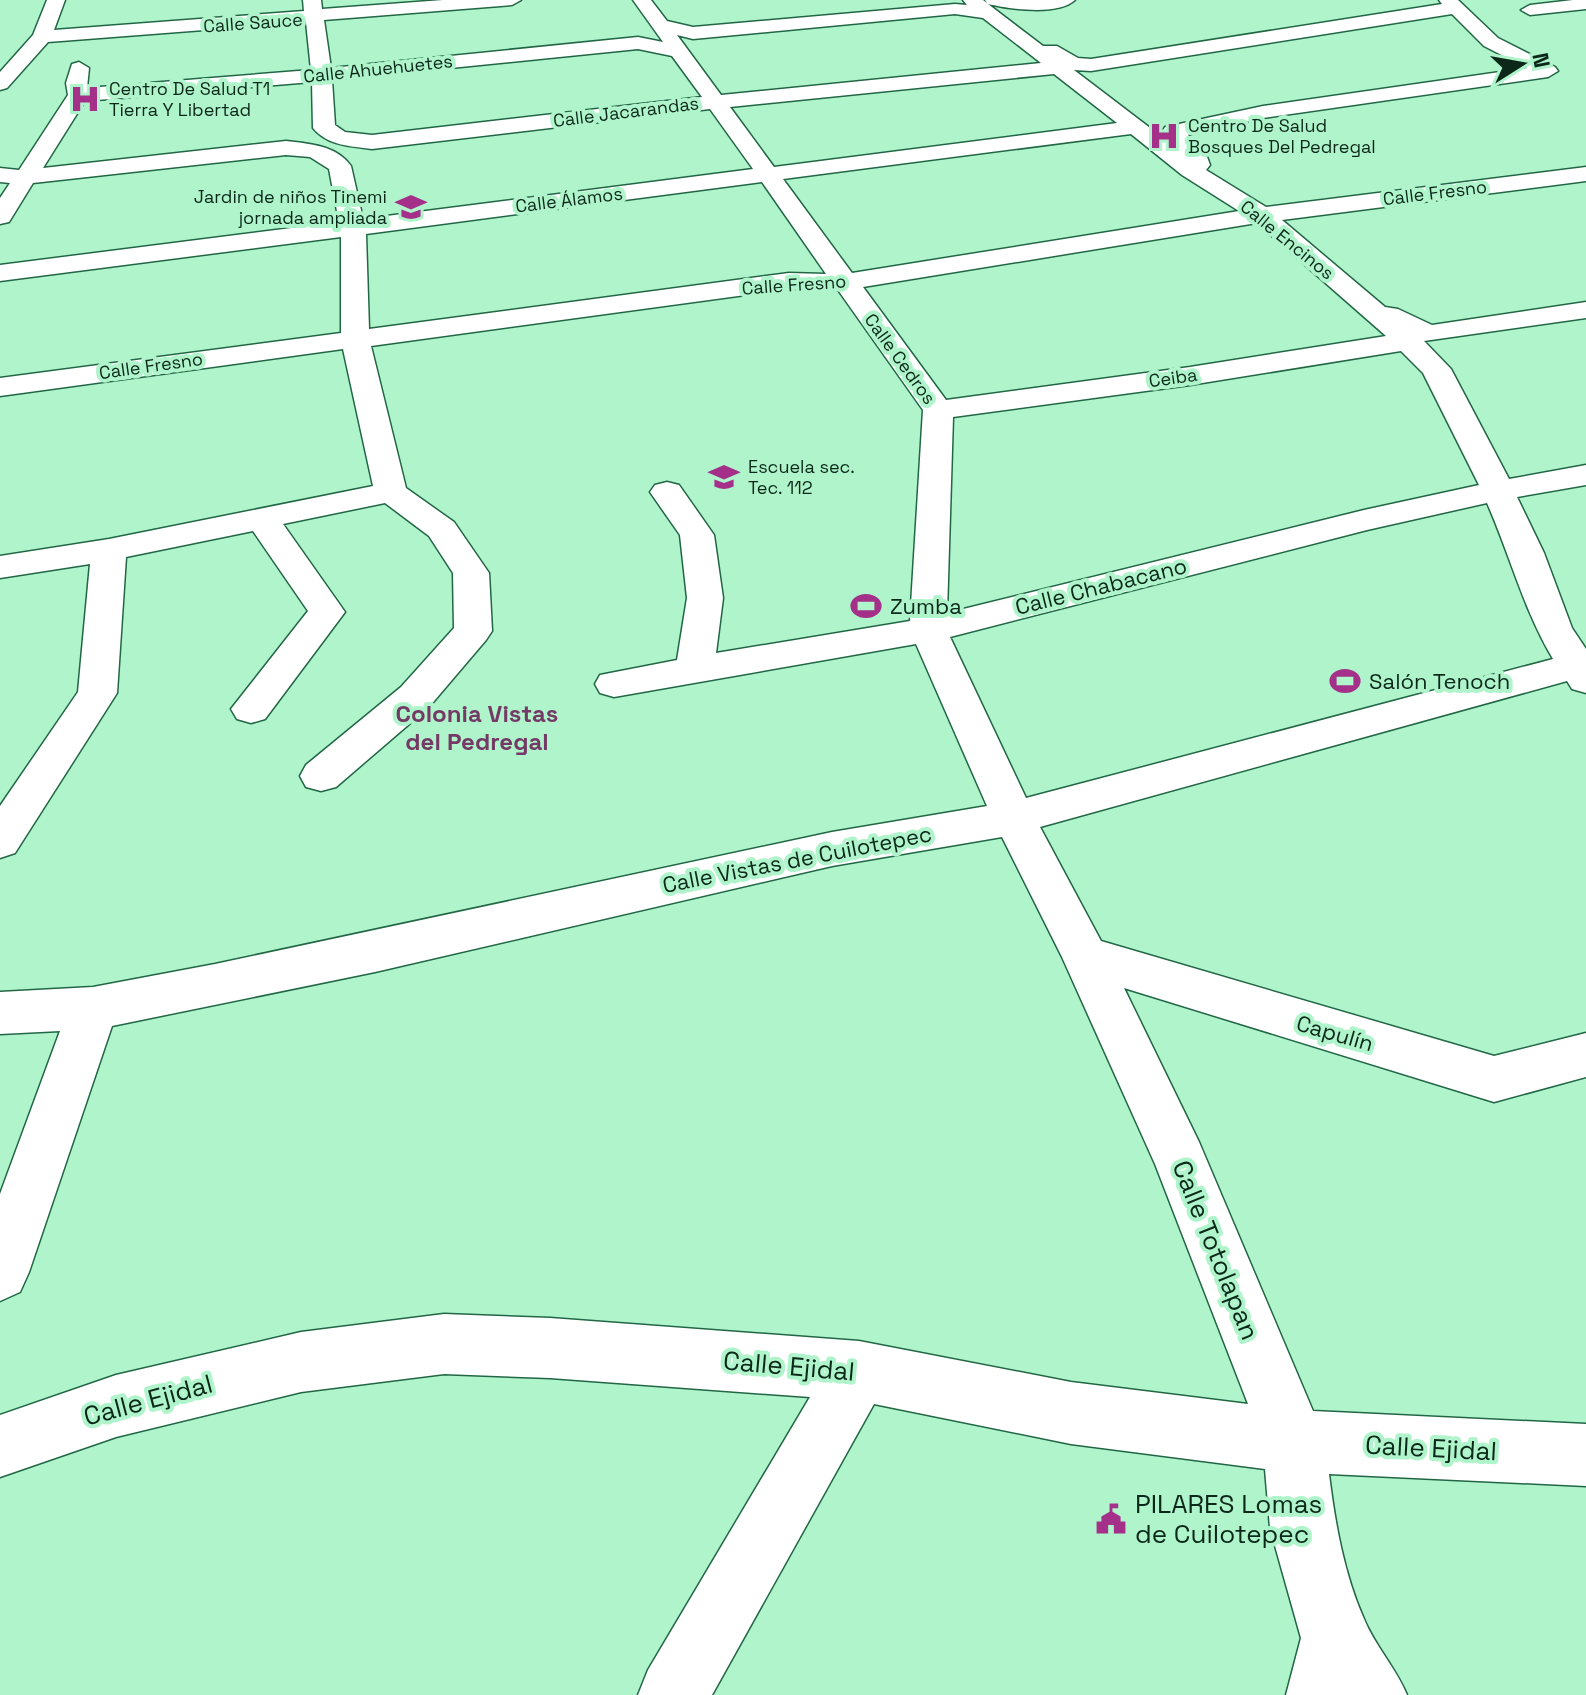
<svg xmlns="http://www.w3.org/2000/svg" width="1586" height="1695" font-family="'Space Grotesk',sans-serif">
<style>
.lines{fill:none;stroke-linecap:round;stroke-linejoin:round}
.minor-casing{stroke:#226745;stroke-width:3}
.minor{fill:#fff;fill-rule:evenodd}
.labels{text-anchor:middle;stroke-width:8;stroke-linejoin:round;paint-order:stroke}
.far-street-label{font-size:18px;fill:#0b2819;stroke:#aff4cb}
.far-poi-label{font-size:18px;fill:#0b2819;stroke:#aff4cb;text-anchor:start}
.street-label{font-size:22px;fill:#0b2819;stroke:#aff4cb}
.poi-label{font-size:22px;fill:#0b2819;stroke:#aff4cb;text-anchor:start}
.neighbourhood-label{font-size:24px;font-weight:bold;fill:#743a65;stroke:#aff4cb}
.near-street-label{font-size:26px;fill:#0b2819;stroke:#aff4cb}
.near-poi-label{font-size:26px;fill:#0b2819;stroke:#aff4cb;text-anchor:start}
</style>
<rect width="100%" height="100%" fill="#aff4cb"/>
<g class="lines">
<!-- minor casing -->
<g class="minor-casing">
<path id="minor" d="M47 0H65L54 30 304 11 303 0H321L322 9 443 0H521L512 5 324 20 331 68 638 37 663 42 633 0H651L667 21 693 27 955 4 967 5 963 0H983L987 3 985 0H1075C1058 16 1009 9 988 4L1043 46H1057L1078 58 1091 59 1442 4 1439 0H1458L1498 38 1555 67 1558 71 1548 77 1263 118 1188 135 1206 154 1210 165 1206 170 1266 207 1586 167V181L1282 220 1385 307 1398 309 1432 325 1586 302V318L1424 341 1451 369 1509 479 1586 465V485L1517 497 1544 553 1572 628 1586 649V693L1572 689 1567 681 1040 827 1101 941 1494 1056 1586 1033V1077L1494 1102 1124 988 1199 1142 1313 1411 1586 1424V1486L1329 1474C1335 1523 1344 1574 1364 1619 1375 1646 1396 1668 1407 1695H1286L1301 1638 1270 1528 1265 1469 1071 1444 874 1404 712 1695H638L648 1670 810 1397 550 1378 444 1374 301 1392 116 1437 0 1477V1415L116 1375 301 1332 444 1314 550 1318 859 1341 1071 1382 1248 1404 1155 1164 1062 957 1002 837 832 866 375 972 112 1026 29 1272 20 1292 0 1301V1194L60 1031 0 1034V992L93 987 215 964 832 832 987 806 916 644 614 697 600 693 595 684 600 675 677 660 687 598 680 535 650 492 655 485 667 482 679 485 714 535 723 598 716 653 910 621 923 410 838 290 789 289 371 346 406 488 454 522 489 573 492 631 486 640 429 707 336 787 321 791 306 787 300 776 306 765 401 687 454 628 453 573 429 536 385 503 283 524 345 612 265 719 251 723 237 719 231 709 308 611 253 531 126 557 117 693 15 853 0 858V806L78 692 90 564 0 578V556L109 539 373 486 343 349 0 396V378L341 333V237L0 281V265L339 222 329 169 310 157 286 155 33 183 9 222 0 224V198L10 183 0 182V168L19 170 68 95 66 83 72 64 79 62 89 68 87 88 311 70 306 22 48 42 7 88 0 90V72L33 35ZM955 14 983 18 1041 63 721 95 677 35 693 39ZM1452 14 1484 46 1527 68 1263 106 1165 127 1162 132 1175 147 1074 70 1091 71ZM638 49 672 56 702 97 372 135 345 132 335 125 332 80ZM1054 74 1117 123 774 167 730 107ZM312 82 313 128C328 146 350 146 372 149L710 109 753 169 363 219 351 166C336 145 310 144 286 141L43 168 85 101ZM1131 134 1182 175 1239 211 852 273 783 179ZM762 182 826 274 789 273 369 329 366 234ZM1257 223 1386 336 1190 367 946 400 863 287ZM1401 351 1423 373 1479 485 1364 510 947 613 953 417 1190 385ZM1487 503C1510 555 1524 611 1553 659L1026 798 950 637 1367 530Z
M1573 0H1586V9L1530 15 1521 10 1530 5Z"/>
</g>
<!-- minor -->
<use href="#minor" class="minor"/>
</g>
<!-- icons -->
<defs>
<g id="hospital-bare" transform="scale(2.4)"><path d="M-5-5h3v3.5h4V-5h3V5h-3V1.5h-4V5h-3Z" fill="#a4308a" stroke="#aff4cb" stroke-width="2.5" paint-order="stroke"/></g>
<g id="school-bare" transform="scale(2.4)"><path d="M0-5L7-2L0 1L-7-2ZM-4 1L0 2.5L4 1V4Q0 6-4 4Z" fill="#a4308a" stroke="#aff4cb" stroke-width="2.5" paint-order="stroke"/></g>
<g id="stadium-bare" transform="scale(2.4)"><path d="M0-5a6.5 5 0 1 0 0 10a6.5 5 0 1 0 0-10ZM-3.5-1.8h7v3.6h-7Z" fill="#a4308a" stroke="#aff4cb" stroke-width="2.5" paint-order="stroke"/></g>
<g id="civic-bare" transform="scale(2.4)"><path d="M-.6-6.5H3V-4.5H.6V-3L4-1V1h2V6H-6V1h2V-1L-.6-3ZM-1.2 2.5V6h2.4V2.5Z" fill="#a4308a" stroke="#aff4cb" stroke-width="2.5" paint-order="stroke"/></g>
</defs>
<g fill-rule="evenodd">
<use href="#hospital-bare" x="85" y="99"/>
<use href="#hospital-bare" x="1164" y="136"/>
<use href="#school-bare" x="411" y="207"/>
<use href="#school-bare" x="724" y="477"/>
<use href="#stadium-bare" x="866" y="606"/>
<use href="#stadium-bare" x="1345" y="681"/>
<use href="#civic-bare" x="1111" y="1519"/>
</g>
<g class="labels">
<!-- far-street labels -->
<g class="far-street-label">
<text transform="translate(253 23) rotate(-4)" y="6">Calle Sauce</text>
<text transform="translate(378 69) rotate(-6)" y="6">Calle Ahuehuetes</text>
<text transform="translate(626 112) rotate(-7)" y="6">Calle Jacarandas</text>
<text transform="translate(1435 193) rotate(-7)" y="6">Calle Fresno</text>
<text transform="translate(569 200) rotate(-7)" y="6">Calle Álamos</text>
<text transform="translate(1287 240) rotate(39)" y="6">Calle Encinos</text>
<text transform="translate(794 285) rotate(-4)" y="6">Calle Fresno</text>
<text transform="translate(900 359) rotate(54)" y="6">Calle Cedros</text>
<text transform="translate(151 366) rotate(-8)" y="6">Calle Fresno</text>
<text transform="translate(1173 378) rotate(-8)" y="6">Ceiba</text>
</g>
<!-- far-poi labels -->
<g class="far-poi-label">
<text x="109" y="95">Centro De Salud T1<tspan x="109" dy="21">Tierra Y Libertad</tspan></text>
<text x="1188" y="132">Centro De Salud<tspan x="1188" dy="21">Bosques Del Pedregal</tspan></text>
<text x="387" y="203" text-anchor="end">Jardin de niños Tinemi<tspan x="387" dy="21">jornada ampliada</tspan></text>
<text x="748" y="473">Escuela sec.<tspan x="748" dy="21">Tec. 112</tspan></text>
</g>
<!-- street labels -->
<g class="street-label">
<text transform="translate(1101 586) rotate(-14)" y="8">Calle Chabacano</text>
<text transform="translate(797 859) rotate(-11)" y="8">Calle Vistas de Cuilotepec</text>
<text transform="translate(1335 1033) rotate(16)" y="8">Capulín</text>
</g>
<!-- poi labels -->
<g class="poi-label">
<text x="890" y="614">Zumba</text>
<text x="1369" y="689">Salón Tenoch</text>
</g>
<!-- neighbourhood labels -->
<g class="neighbourhood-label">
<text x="477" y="722">Colonia Vistas<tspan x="477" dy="28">del Pedregal</tspan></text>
</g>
<!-- near-street labels -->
<g class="near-street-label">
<text transform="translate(1216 1250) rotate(68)" y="9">Calle Totolapan</text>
<text transform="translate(789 1366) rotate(5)" y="9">Calle Ejidal</text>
<text transform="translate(148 1400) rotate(-15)" y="9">Calle Ejidal</text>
<text transform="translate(1431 1448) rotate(3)" y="9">Calle Ejidal</text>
</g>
<!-- near-poi labels -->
<g class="near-poi-label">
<text x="1135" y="1513">PILARES Lomas<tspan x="1135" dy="30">de Cuilotepec</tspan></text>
</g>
</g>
<!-- north arrow -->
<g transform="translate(1522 64) rotate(79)" stroke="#aff4cb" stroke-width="6" paint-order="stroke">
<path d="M0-6L14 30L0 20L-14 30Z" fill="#0b2819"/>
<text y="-12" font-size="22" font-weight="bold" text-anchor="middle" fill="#0b2819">N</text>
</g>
</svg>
